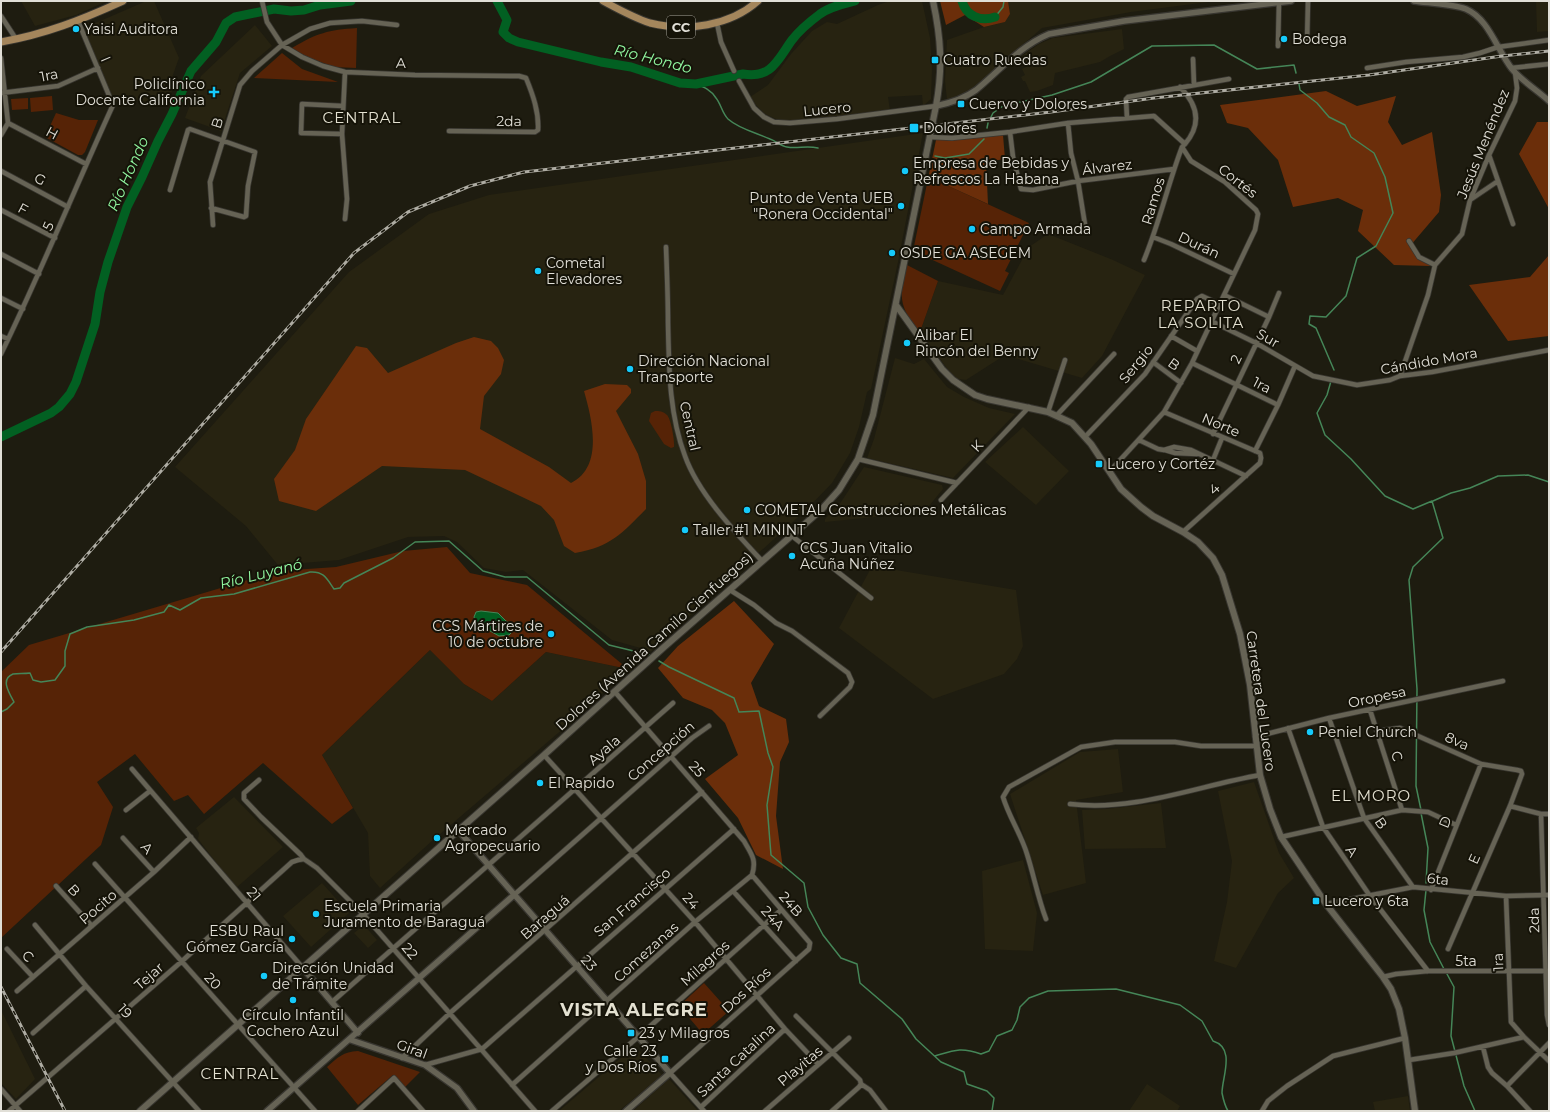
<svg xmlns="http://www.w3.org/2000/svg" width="1550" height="1112" font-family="Montserrat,sans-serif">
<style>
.built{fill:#272311}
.green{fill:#562306}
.forest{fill:#6b2e0a}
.water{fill:#026022;stroke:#458658}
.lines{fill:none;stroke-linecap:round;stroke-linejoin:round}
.stream{stroke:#458658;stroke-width:1.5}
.river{stroke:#026022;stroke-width:9}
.minor-casing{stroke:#383630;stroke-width:6}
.tertiary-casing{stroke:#383630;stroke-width:8}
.secondary-casing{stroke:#383630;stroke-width:8}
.primary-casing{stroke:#383630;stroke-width:9}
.minor{stroke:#666355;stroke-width:4.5}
.tertiary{stroke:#666355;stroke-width:5.5}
.secondary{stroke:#666355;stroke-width:6}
.primary{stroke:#a4865c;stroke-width:7}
.rail-casing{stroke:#aeaca3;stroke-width:3}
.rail{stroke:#151308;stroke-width:1.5;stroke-dasharray:4.5;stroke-linecap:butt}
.poi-dot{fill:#15cafb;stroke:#151308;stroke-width:1.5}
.labels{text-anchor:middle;stroke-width:4;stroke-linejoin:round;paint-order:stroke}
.shield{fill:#151308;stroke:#a4a299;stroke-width:1}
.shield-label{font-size:13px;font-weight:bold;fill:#e1dfd7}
.poi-label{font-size:14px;fill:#e1dfd7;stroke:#151308;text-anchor:start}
.street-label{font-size:14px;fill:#e1dfd7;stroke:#151308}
.water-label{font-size:15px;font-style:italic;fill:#91f8a1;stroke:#151308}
.neighbourhood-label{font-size:15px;letter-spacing:1px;fill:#e4e1d1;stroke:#151308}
.district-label{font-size:18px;font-weight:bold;letter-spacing:1px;fill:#e4e1d1;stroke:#151308}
</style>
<rect width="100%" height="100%" fill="#1e1c10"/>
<!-- built -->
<path class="built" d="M21 1H107L76 15 35 26Z
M154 1 179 58 170 83 174 89 162 103 139 101 114 102 102 78 84 28 144 2Z
M890 1H922L930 38 932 68 931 99 923 106 922 95 888 97 890 111 790 121 776 119 765 114 756 105 750 97 768 85 791 54 812 31 827 22 837 24 878 5Z
M1008 1H1216L1131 12 1042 28 969 91 947 100 945 81 947 40 984 27 1005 22 1010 14Z
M1536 1H1549V31L1537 32Z
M255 25 272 46 240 73 221 131 185 118 201 76Z
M1122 29 1124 49 1110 56 1100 62 1055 73 1053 85 1037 91 1030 92 1025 81H1023L1021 77 1025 75 1022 69 1026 67 1022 56 1039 44 1053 38Z
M923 133 898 262 871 389 867 392 859 427 850 453 832 483 808 508 651 651 612 640 523 570 506 572 484 568 457 542 444 536 408 537 339 560 278 565 246 526 175 467 349 272 429 214 489 195Z
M1048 234 1113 260 1145 275 1102 356 1082 378 1005 355 966 380 958 379 951 374 920 332 938 281 1003 295 1029 247Z
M895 358 914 364 924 359 947 387 964 397 989 408 1015 414 953 478 867 458 874 439Z
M1023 427 1069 471 1036 505 985 462Z
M864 467 942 485 943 489 924 512 825 522V519L841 502Z
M872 566 1016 590 1023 646 1017 659 1004 674 933 699 839 628Z
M430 650 464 684 492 701 546 652 628 669 585 710 433 840 380 888 370 876 368 833 322 755Z
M1118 749 1123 792 1076 800 1086 883 1043 895 1010 794 1080 752Z
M1254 782 1279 853 1294 878 1278 893 1236 968 1214 961 1227 902 1232 861 1218 791Z
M234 797 283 847 236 888 198 839 199 833 196 828Z
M1161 803 1166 848 1085 849 1082 810 1106 809Z
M1023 860 1037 913 1033 951 985 949 982 871Z
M322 883 349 913 311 947 283 916Z
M364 925 377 940 368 948 354 933Z
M2 1012 35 1079 16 1099 1 1083V1013Z
M635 1046 662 1075 619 1111H559Z
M669 1079 698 1111H633Z
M1147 1084 1180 1106 1177 1111H1129Z
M1408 1096 1410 1111H1375L1373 1102Z"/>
<!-- green -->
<path class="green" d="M357 28 356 68 334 67 307 57 292 48C317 33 328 30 357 28Z
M282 53 302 69 338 82 254 78Z
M52 96 53 110 31 112 30 98Z
M28 98V109L12 110 11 99Z
M56 113 79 120H98L85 152 82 155H78L45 137Z
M929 174 944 184 1029 223 1005 271 1009 273 1000 291 913 251Z
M907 265 938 281 920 332C898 306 899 297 907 265Z
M655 411C659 411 663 411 667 415 671 419 675 441 674 447L671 448 664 444 649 421 651 413Z
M447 547 470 573 527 585 628 669 546 652 492 701 464 684 430 650 322 755 353 808 332 824 263 763 204 814 188 795 174 801 135 754 97 782 113 807 101 845 1 938V672L29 645 278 571 336 567 403 551Z
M704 983 729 1011 703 1034 679 1006Z
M358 1051 420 1072 405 1087 393 1075 358 1105 327 1067C338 1057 343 1052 358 1051Z"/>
<!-- forest -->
<path class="forest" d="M940 1H1008L1010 14 1005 22 984 27 965 15 946 25Z
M1326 91 1357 106 1396 96 1388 122 1402 145 1432 132 1441 195 1439 212 1410 246 1431 266 1394 265 1358 231 1363 210 1338 198 1293 207 1278 160 1248 128 1227 123 1220 105Z
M1537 122H1549V209L1519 154Z
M1003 135 1005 159 986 162 988 204 944 184 929 174 936 140Z
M1549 255V336L1508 341 1469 285 1530 277Z
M474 337 491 341 498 348 504 360 501 374 484 396 480 429 549 467 571 483C604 467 592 419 584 391L605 384 627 385 631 389V393L616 411 638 454 646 481V509C622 533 611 547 575 553L564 546 554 520 541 506 465 470 382 466 316 511 279 501 274 479 295 450 306 419 356 346 367 348 388 373 456 343Z
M734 601 774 644 751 683 759 706 786 719 789 742 780 762 776 816 783 869 756 855 738 818 705 779 738 755 725 723 712 710 683 698 658 668 678 646Z"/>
<!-- water -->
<path class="water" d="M481 611 498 613 506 621 516 628 509 635 499 636 476 623 474 617 476 612Z"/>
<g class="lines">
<!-- stream -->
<path class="stream" d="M320 5 321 1
M995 17 1003 7 1004 1
M696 84C704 87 711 90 716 98 721 104 722 113 728 119 739 129 757 133 770 139 776 141 781 146 787 147 798 149 806 145 818 148
M1299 84 1300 90 1317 103 1329 117 1345 125 1351 137 1374 153 1385 177 1393 213 1376 246 1357 258 1346 296 1326 317 1310 316 1309 324 1316 328 1334 370
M991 117 993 113 1003 106 1052 95 1091 82 1152 46 1214 45 1257 69 1294 65 1296 73
M987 128 988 123
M935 156 945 158 969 154 984 139
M1331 381 1327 395 1317 413 1325 435 1351 459 1385 496 1413 509 1432 501 1443 538 1413 567 1409 580 1417 689 1416 786 1421 810
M1433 501 1451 493 1470 488 1498 476 1528 475 1549 482
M659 661 669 667 734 698 739 712 759 711 768 753 773 767 767 805 771 855 804 883 808 907 823 935 841 958 857 964 860 983 902 1019 916 1039 941 1062 964 1072 967 1084 987 1091 994 1098 992 1111
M1 712 7 709 14 702C9 693 0 679 13 674 18 673 24 674 30 673L33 680 41 682 55 680 65 666V651L70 634 87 627 134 620 164 612 169 605 180 610 201 598 234 594 310 572C324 571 327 579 334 589L340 588 344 583 393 558 415 542 449 541 483 571 505 577H527L609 645 650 655
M1421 813 1428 848 1426 883
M1426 890 1424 910 1430 942 1444 969
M1447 974 1454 987 1451 1036 1464 1086 1475 1111
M935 1056C955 1050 961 1047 981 1054L989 1051 997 1036 1012 1030 1017 1020 1020 1007 1029 998 1048 991 1116 989 1180 1005 1202 1021 1213 1041C1236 1048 1222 1077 1222 1093 1223 1098 1225 1106 1228 1111"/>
<!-- river -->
<path class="river" d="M497 1 507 20 503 32 509 38 518 42 601 62 631 67 680 83 696 84 743 74C772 79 778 59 792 40 798 32 812 20 820 14 830 7 843 4 855 1
M962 1C966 16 981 22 995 17
M1 437 51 413 59 407 70 394 76 382 95 324 100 292 108 262 127 207 142 177 158 141 172 114 191 71 216 42 226 23 235 17 274 9 291 11 304 10 320 5 351 1"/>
<!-- minor casing -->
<g class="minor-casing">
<path id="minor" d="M262 1 267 22 282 45 302 57 323 66 345 72 415 75 519 76 526 78C533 95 539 112 538 130L535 132 449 131
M1 16 16 39
M717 23 721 42 734 71
M1307 43 1308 1
M1278 46 1279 2
M1 58 8 123 1 135
M1193 59 1194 85
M1367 68 1406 62 1463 57 1480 53 1498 47 1549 40
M1511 68 1549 64
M739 81 754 108 764 117 774 122 790 123 837 119 936 106
M1180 87C1198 105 1202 124 1185 144
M1 93 58 86 98 68
M1127 118 1126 99 1128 97 1229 79
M8 123 86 164
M1068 123 1071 153 1078 181 1086 231
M1010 132 1013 157 1021 189 1033 190 1078 181 1174 169
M342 134 301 133 302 104 343 106
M929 137 952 138 1010 132 1068 123 1154 116 1185 144 1182 147 1191 161 1225 182 1256 210 1258 214 1255 230 1224 295 1192 363 1164 412 1110 471
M1489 155 1513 224
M1 171 68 207
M170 190 188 130 190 129 255 152 248 186 246 216 244 217 211 208
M1470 200 1498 181
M1 210 55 238
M345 219 347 199 342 134 345 72
M213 225 210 182 240 85 252 71 282 45 310 29 330 23 362 21 397 25
M1153 237 1171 244 1234 274
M1409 241 1419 257 1435 265
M666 247C667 273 668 298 668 323 669 368 669 414 685 456 698 493 735 532 762 561
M1 254 39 274
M1144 260C1159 224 1168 184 1182 147
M1224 295 1269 317
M1 298 23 309
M1211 321 1256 343 1313 376 1357 385 1390 380 1400 376 1432 372 1549 350
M1 336 8 339
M1171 336 1197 351
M1 354C41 272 75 188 113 105L78 21
M1153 362 1181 383
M1192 363 1278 405
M1400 376 1428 295 1435 265 1462 234 1470 200 1489 155 1515 101 1517 88 1515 72
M1048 412 1065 360
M1164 412 1260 453 1261 458 1260 463 1183 532
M1057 415 1114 354
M1213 434 1269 317 1279 293
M1085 437 1145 374 1197 299 1202 296 1219 304
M1139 440 1158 449 1164 450 1174 447 1191 450 1246 476
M1165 450 1175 453 1197 454
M1255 451 1278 405 1295 366
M858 459 957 483
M1213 460 1222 438
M941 500 1029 407
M792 536 871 598
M730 590 754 605 776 623 792 631 848 673 852 682 850 687 820 716
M1370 710 1402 810
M1329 718 1364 818 1413 887
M1288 728 1323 827 1370 896 1428 971
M1377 731 1400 728 1481 764 1517 770 1521 771 1522 774 1510 806 1448 949
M1255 737 1329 718 1503 681
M544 755 695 922 785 1029 818 1064
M132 769 302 967
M259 780 244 793V799L261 817 301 855 304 859 317 868 363 914 535 1111
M1070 804C1134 812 1197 786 1260 775
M1510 806 1541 814H1549
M126 810 150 791
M1541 814 1547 1015 1549 1025
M1281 837 1402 810 1428 812 1456 825
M123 838 154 872
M95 864 315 1111
M56 886 92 926
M1431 890 1481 764
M733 891 796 961
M514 895 692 738 709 726
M1506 896 1511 1022 1524 1037 1549 1061
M1326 904 1413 887 1506 896 1549 895
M1046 919C1038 898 1034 876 1027 854 1021 834 1009 817 1003 797L1009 787 1081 747 1115 742H1175L1201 746H1256
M35 925 86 986 199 1111
M7 949 33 977
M1383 977 1396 974 1428 971H1549
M17 991 154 872 191 837
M332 1002 673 703
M796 1016 860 1080 861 1084 859 1087 832 1111
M33 1033 86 986
M1483 1047 1488 1067 1492 1073 1507 1086 1530 1111
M402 1058 450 1013 702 792
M1409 1060 1454 1053 1524 1037
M425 1065 482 1049 734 829
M861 1084 870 1090 886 1111
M512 1085 695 922 752 875C757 859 751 854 744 841L615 692
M1507 1086 1549 1043
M1 1089 20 1111
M701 1107 785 1029
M9 1111 181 962 292 862 298 860 304 859
M358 1111 394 1078 423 1111
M552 1111 638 1037 781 910
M704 1111 670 1073 809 949 810 943 752 875
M765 1111 849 1038
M1262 1111 1268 1101 1287 1086 1333 1056 1405 1038"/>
</g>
<!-- tertiary casing -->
<g class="tertiary-casing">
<path id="tertiary" d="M1414 1C1428 3 1453 4 1466 9 1489 19 1497 50 1512 69 1522 81 1537 90 1549 101
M936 106C950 103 964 99 976 90 999 71 1020 46 1049 34L1124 21 1291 1
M458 830 670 1073 626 1111
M302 967 358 1033
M351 1040 425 1065 457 1088 474 1111
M267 1111 514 895"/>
</g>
<!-- secondary casing -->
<g class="secondary-casing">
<path id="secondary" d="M896 305 942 369 953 380 975 395 987 399 1048 412 1072 423 1091 444 1121 489 1141 507 1153 516 1183 532 1198 542 1213 558 1222 575 1240 634 1250 685 1260 775 1270 809 1281 837 1326 904 1383 977 1391 989 1399 1009 1405 1038 1415 1111
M140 1111 544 755 663 648 822 509 839 490 858 459 873 415 936 106C943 68 941 38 933 1"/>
</g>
<!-- primary casing -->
<g class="primary-casing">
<path id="primary" d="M603 1C618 9 634 18 650 23 687 32 730 26 758 1
M1 42C46 34 81 20 123 1"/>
</g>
<!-- minor -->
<use href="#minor" class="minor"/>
<!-- tertiary -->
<use href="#tertiary" class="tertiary"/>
<!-- secondary -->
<use href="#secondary" class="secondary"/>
<!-- primary -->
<use href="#primary" class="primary"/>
<!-- rail casing -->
<g class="rail-casing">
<path id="rail" d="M1 652 354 253 408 212 470 186 524 172 1051 112 1154 98 1369 75 1502 56 1549 51
M1 987 65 1111"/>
</g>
<!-- rail -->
<use href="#rail" class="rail"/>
</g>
<!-- markers -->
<g class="poi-dot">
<circle cx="76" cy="29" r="4"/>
<circle cx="1284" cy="39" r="4"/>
<rect x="931" y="56" width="8" height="8" rx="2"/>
<path d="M212 86h4v4h4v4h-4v4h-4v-4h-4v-4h4z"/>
<rect x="957" y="100" width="8" height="8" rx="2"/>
<rect x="909" y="123" width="10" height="10" rx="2"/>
<circle cx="905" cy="171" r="4"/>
<circle cx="901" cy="206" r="4"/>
<circle cx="972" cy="229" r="4"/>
<circle cx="892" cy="253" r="4"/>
<circle cx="538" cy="271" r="4"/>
<circle cx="907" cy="343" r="4"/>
<circle cx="630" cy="369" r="4"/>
<rect x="1095" y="460" width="8" height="8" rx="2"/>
<circle cx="747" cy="510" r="4"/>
<circle cx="685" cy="530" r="4"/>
<circle cx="792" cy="556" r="4"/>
<circle cx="551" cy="634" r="4"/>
<circle cx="1310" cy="732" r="4"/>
<circle cx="540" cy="783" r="4"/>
<circle cx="437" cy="838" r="4"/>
<rect x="1312" y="897" width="8" height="8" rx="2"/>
<circle cx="316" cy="914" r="4"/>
<circle cx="292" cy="939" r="4"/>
<circle cx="264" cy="976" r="4"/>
<circle cx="293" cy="1000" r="4"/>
<rect x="627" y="1029" width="8" height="8" rx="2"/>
<rect x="661" y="1055" width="8" height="8" rx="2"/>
</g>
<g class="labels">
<!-- shield labels -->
<rect class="shield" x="667" y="16" width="28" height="22" rx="3"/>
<g class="shield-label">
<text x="681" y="32">CC</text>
</g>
<!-- poi labels -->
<g class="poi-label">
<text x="84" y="34">Yaisi Auditora</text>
<text x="1292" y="44">Bodega</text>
<text x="943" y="65">Cuatro Ruedas</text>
<text x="205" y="89" text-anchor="end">Policlínico<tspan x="205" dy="16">Docente California</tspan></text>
<text x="969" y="109">Cuervo y Dolores</text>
<text x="923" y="133">Dolores</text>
<text x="913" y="168">Empresa de Bebidas y<tspan x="913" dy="16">Refrescos La Habana</tspan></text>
<text x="893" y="203" text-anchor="end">Punto de Venta UEB<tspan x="893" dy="16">"Ronera Occidental"</tspan></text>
<text x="980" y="234">Campo Armada</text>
<text x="900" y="258">OSDE GA ASEGEM</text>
<text x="546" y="268">Cometal<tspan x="546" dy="16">Elevadores</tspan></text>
<text x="915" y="340">Alibar El<tspan x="915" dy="16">Rincón del Benny</tspan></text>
<text x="638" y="366">Dirección Nacional<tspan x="638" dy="16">Transporte</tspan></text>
<text x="1107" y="469">Lucero y Cortéz</text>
<text x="755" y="515">COMETAL Construcciones Metálicas</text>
<text x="693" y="535">Taller #1 MININT</text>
<text x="800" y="553">CCS Juan Vitalio<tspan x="800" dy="16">Acuña Núñez</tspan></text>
<text x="543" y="631" text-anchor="end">CCS Mártires de<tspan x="543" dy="16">10 de octubre</tspan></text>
<text x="1318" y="737">Peniel Church</text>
<text x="548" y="788">El Rapido</text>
<text x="445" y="835">Mercado<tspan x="445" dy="16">Agropecuario</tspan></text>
<text x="1324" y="906">Lucero y 6ta</text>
<text x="324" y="911">Escuela Primaria<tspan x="324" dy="16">Juramento de Baraguá</tspan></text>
<text x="284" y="936" text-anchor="end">ESBU Raul<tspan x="284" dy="16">Gómez García</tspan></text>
<text x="272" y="973">Dirección Unidad<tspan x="272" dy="16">de Trámite</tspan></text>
<text x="293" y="1020" text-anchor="middle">Círculo Infantil<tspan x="293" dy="16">Cochero Azul</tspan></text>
<text x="639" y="1038">23 y Milagros</text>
<text x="657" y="1056" text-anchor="end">Calle 23<tspan x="657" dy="16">y Dos Ríos</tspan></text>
</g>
<!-- street labels -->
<g class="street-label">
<text transform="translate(106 59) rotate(67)" y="5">I</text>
<text transform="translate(401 63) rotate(2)" y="5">A</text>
<text transform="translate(49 75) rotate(-11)" y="5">1ra</text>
<text transform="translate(827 109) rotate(-6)" y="5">Lucero</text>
<text transform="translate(509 121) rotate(1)" y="5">2da</text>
<text transform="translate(217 123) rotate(-73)" y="5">B</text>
<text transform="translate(52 133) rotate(28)" y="5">H</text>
<text transform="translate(1483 144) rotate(-68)" y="5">Jesús Menéndez</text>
<text transform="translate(1107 167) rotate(-7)" y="5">Álvarez</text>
<text transform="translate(40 179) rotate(28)" y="5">G</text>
<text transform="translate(1238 181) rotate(38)" y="5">Cortés</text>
<text transform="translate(1153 201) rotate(-73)" y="5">Ramos</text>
<text transform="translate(23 209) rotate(28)" y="5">F</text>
<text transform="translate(48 226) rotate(-66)" y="5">5</text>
<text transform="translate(1199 245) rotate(25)" y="5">Durán</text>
<text transform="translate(1268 338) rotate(29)" y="5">Sur</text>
<text transform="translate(1236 359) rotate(-65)" y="5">2</text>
<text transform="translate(1429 361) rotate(-10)" y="5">Cándido Mora</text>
<text transform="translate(1136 364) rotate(-51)" y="5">Sergio</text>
<text transform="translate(1174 364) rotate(36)" y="5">B</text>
<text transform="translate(1262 385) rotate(27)" y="5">1ra</text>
<text transform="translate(1221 425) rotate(23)" y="5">Norte</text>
<text transform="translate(690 426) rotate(77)" y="5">Central</text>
<text transform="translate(977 446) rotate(-47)" y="5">K</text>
<text transform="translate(1214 489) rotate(-42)" y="5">4</text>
<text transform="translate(654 641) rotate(-42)" y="5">Dolores (Avenida Camilo Cienfuegos)</text>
<text transform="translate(1377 697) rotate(-12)" y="5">Oropesa</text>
<text transform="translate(1261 701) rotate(82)" y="5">Carretera del Lucero</text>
<text transform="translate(1457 741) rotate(24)" y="5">8va</text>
<text transform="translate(604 750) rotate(-41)" y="5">Ayala</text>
<text transform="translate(661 751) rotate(-41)" y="5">Concepción</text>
<text transform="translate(1397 756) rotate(72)" y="5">C</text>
<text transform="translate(697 769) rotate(48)" y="5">25</text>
<text transform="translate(1445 822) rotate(-68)" y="5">D</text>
<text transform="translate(1381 823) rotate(55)" y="5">B</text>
<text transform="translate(147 848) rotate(48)" y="5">A</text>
<text transform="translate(1352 851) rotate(56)" y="5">A</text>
<text transform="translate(1474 859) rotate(-66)" y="5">E</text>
<text transform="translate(1438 879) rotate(6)" y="5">6ta</text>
<text transform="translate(74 890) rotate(48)" y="5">B</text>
<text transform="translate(254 894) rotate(49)" y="5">21</text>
<text transform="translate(691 901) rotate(48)" y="5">24</text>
<text transform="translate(632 902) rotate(-41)" y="5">San Francisco</text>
<text transform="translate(791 904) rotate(49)" y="5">24B</text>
<text transform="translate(98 907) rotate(-41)" y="5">Pocito</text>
<text transform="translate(545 917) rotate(-41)" y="5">Baraguá</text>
<text transform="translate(773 918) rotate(48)" y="5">24A</text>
<text transform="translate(1534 920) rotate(-91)" y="5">2da</text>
<text transform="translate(410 951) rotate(50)" y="5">22</text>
<text transform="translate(646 952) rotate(-42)" y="5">Comezanas</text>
<text transform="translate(28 956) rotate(48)" y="5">C</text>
<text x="1466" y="966">5ta</text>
<text transform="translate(1498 962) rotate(-92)" y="5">1ra</text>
<text transform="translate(589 963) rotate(49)" y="5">23</text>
<text transform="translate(705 963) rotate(-42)" y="5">Milagros</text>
<text transform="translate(149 976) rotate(-41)" y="5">Tejar</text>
<text transform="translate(213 981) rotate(48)" y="5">20</text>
<text transform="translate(746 990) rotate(-42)" y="5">Dos Ríos</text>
<text transform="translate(125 1011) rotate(47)" y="5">19</text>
<text transform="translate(412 1049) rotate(20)" y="5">Giral</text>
<text transform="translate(736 1060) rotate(-43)" y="5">Santa Catalina</text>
<text transform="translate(800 1066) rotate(-40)" y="5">Playitas</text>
</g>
<!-- water labels -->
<g class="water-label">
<text transform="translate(653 59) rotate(14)" y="5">Río Hondo</text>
<text transform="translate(128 174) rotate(-66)" y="5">Río Hondo</text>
<text transform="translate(261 574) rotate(-14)" y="5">Río Luyanó</text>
</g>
<!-- neighbourhood labels -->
<g class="neighbourhood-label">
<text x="362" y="123">CENTRAL</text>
<text x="1201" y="311">REPARTO<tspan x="1201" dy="17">LA SOLITA</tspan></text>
<text x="1371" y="801">EL MORO</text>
<text x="240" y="1079">CENTRAL</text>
</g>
<!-- district labels -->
<g class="district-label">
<text x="634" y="1016">VISTA ALEGRE</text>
</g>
</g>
<!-- border -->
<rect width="1550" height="1112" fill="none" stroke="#e1dfd7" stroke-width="4"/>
</svg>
